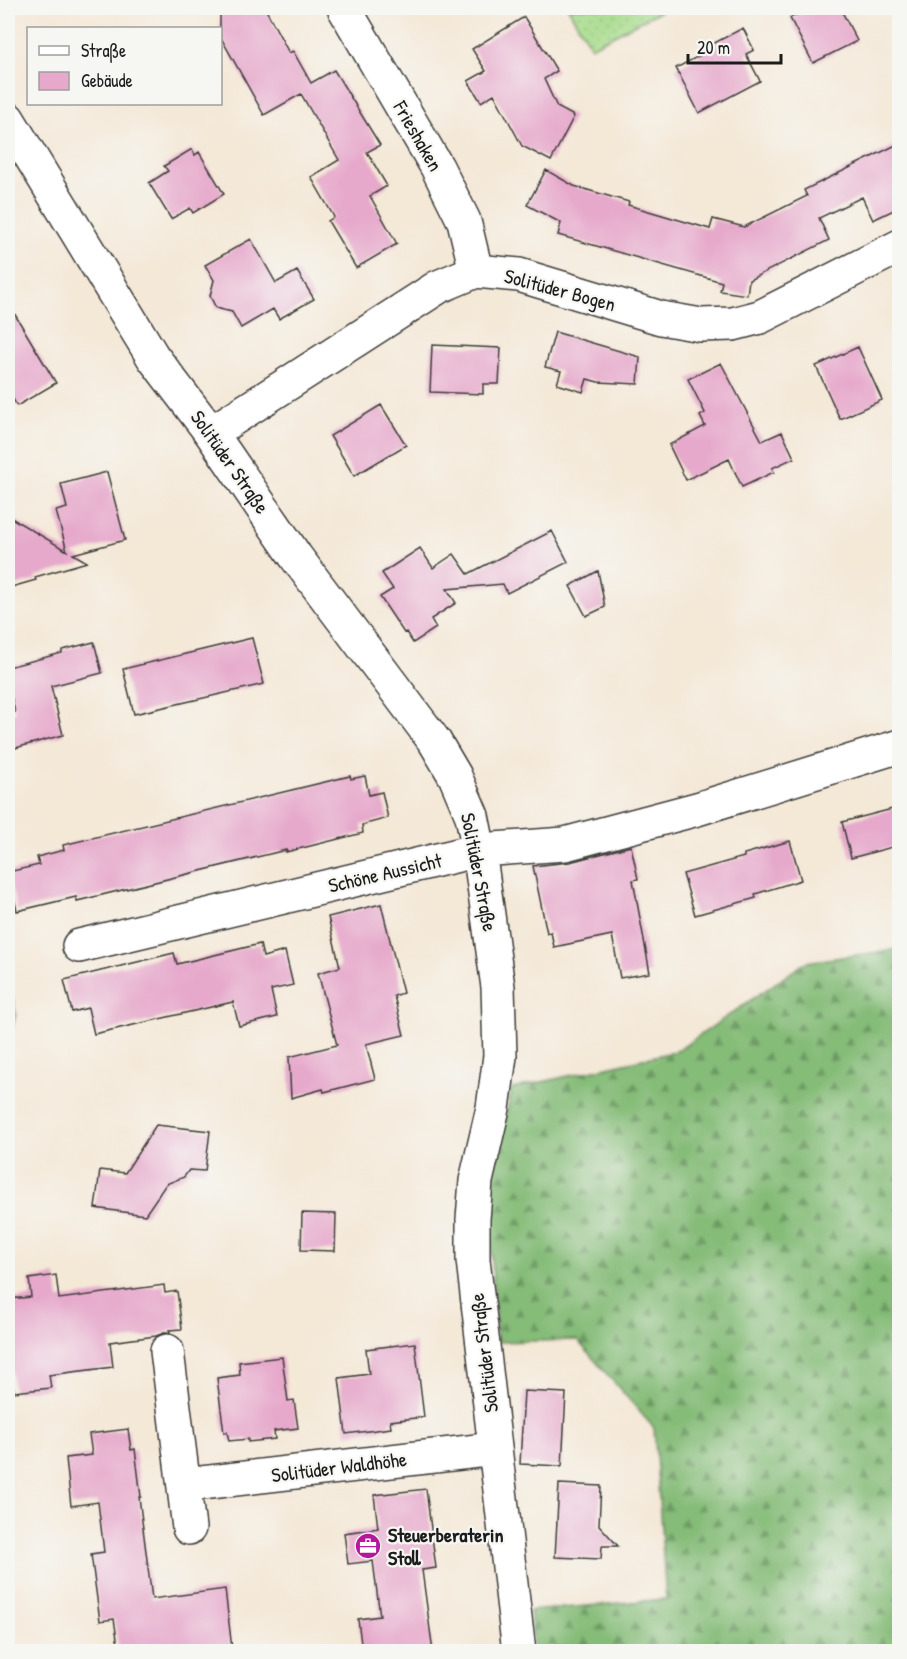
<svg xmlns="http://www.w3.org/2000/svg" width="907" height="1659" font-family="'Patrick Hand',sans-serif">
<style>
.forest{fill:url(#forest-firs);stroke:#506c4a;stroke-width:1.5}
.park{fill:url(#park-dots);stroke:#627c54;stroke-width:1.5}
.building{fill:#e6a8cb}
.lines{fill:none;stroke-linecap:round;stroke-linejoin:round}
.minor-casing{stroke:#3c3b38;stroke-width:36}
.minor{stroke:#fff;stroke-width:33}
.labels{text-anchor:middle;stroke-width:4.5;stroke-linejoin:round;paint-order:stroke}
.street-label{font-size:20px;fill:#1c1c1c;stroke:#f6f6f2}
.poi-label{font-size:20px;font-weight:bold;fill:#1c1c1c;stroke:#f6f6f2;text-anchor:start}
</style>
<defs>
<pattern id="forest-firs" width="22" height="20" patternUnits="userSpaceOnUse" patternTransform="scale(1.5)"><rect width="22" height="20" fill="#85bc78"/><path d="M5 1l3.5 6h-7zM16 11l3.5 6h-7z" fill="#6c9862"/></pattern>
<pattern id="park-dots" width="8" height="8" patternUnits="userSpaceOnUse" patternTransform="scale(1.5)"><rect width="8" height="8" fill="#a7dc8c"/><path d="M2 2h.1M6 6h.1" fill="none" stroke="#8fbc78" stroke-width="1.8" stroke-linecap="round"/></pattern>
</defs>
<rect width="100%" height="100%" fill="#f6f6f2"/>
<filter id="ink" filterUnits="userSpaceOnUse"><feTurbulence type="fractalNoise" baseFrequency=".0167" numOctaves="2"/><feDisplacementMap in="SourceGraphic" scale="12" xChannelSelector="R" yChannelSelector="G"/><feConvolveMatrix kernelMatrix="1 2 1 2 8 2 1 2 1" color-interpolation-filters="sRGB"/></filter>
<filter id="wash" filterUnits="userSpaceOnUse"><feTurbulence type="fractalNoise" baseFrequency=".008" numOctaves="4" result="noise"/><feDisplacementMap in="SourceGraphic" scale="24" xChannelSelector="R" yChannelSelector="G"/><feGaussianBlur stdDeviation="1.35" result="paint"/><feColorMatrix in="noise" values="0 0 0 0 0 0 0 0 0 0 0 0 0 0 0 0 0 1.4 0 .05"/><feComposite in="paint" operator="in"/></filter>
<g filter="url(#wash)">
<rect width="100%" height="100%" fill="#f4e8d7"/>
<!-- forest -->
<path class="forest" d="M899 949V1651H534L530 1611 666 1599 654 1428 577 1340 497 1342 488 1194 512 1089 677 1051 806 962Z
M8 980 16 1014 8 1043Z"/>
<!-- park -->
<path class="park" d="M568 8H666L591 47Z"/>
<g id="blocks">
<!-- building -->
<path class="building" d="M220 8H265L289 53 293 51 311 83 334 70 380 145 367 152 387 186 370 196 397 244 356 268 328 221 334 217 311 177 339 160 301 94 264 115 220 36Z
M811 8H840L857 41 813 63 790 18Z
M524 17 557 71 544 79 557 107 574 116 551 161 522 146 494 94 481 102 468 81 486 71 472 49Z
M743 28 754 50 746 54 760 81 699 113 676 68 701 55 699 51Z
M900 143V207L873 220 862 197 819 218 829 240 749 280 747 295 720 291 722 282 558 235 561 223 527 205 546 170 574 186 629 202 628 205 710 229 713 219 744 227 807 196 804 190Z
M192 149 195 155 199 152 224 194 193 213 190 208 171 219 149 183 168 171 164 166Z
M251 239 276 283 297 271 314 299 279 319 273 309 241 328 232 312 216 308 210 296 214 280 205 265Z
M8 303 56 383 17 406 8 390Z
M555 332 640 357 638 384 598 382 587 379 583 392 557 384 561 371 545 367Z
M432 345 501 348 499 384H483V394L430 392Z
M858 347 882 400 840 419 816 366Z
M721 363 762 441 782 432 794 458 772 468 774 472 742 487 729 459 686 480 669 445 705 426 700 416 705 413 688 379Z
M381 405 406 445 354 476 330 436Z
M107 472 125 540 73 554 87 562 35 577 36 580 8 588V516L67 551 56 511 67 508 61 484Z
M552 531 568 562 507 593 503 584 447 589 456 603 431 619 436 628 413 643 406 632 404 633 380 597 393 589 382 573 420 548 433 568 454 554 468 574Z
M598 571 605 607 586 616 570 586Z
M252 638 264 684 134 714 123 669Z
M94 642 102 673 51 686 63 735 8 750V714L15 712 8 684V667L62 653V650Z
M350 776 351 779 365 776 369 795 382 792 388 818 362 825 363 833 286 852V850L77 901 76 897 17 911 8 872 39 865 37 857 64 850 63 845Z
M900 807V845L851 858 842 822Z
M790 841 801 880 755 894 756 898 695 915 683 874 744 857V854Z
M631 846 638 879 633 880 650 973 620 978 612 935 554 947 551 932 547 933 533 866 570 862Z
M381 904 403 993 394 996 404 1035 366 1044 375 1079 324 1092 323 1089 291 1098 289 1057 337 1045 318 973 340 967 328 917Z
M260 944 263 957 285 951 293 985 271 990 277 1017 239 1026 233 1002 94 1034 88 1008 72 1012 64 980 174 953 177 964Z
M156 1125 210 1131 205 1171 189 1170 184 1177 166 1184 145 1215 95 1208 100 1170 125 1173Z
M302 1213 336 1214 335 1251 301 1250Z
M56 1275 59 1299 164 1285 165 1293 177 1291 182 1329 169 1330 170 1333H164L156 1336 110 1342 113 1367 49 1375 51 1388 14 1392 8 1339V1299L31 1297 29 1279Z
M415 1343 424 1417 390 1421 391 1428 346 1434 339 1378 369 1374 366 1349Z
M282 1357 288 1401 294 1400 298 1428 274 1431 275 1439 248 1442V1439L229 1441 227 1432 224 1433 217 1378 240 1375 239 1362Z
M524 1391 566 1393 562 1466 520 1464Z
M128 1429 131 1450 135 1449 141 1497H139L152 1599 225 1589 232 1649 211 1652H119L114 1619 100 1621 91 1554 104 1552 98 1502 71 1506 66 1458 92 1455 89 1434Z
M559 1484 601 1486 599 1525 618 1546H602L601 1559 555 1557Z
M426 1489 436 1568 422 1570 433 1652H362L358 1619 380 1616 373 1561 348 1564 344 1533 378 1528 374 1495Z"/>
</g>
</g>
<g filter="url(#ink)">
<use href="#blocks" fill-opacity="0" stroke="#3c3b38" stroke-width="1.5"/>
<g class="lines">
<!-- minor casing -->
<g class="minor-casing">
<path id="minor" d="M344 8 437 167 464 221 476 271
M8 119 153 357 211 433 296 557 435 742 455 776 472 816 479 850 498 987 500 1056 493 1108 476 1181 473 1219V1260L519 1652
M211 433 438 287 476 271 519 275 661 318 701 325 733 324 760 317 900 246
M79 946 479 850 565 844 697 809 900 746
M167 1351 189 1528
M184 1485 495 1449"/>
</g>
<!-- minor -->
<use href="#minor" class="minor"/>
</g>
</g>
<!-- icons -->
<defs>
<g id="office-disc" transform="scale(1.35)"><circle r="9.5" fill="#b5179e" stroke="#f6f6f2"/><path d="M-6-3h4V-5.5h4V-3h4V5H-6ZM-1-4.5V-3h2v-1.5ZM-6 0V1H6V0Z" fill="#fff"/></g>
</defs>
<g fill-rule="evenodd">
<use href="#office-disc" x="368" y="1546"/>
</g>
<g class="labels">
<!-- street labels -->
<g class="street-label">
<text transform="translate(418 136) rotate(60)" y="7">Frieshaken</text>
<text transform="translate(560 290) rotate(15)" y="7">Solitüder Bogen</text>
<text transform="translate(230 462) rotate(55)" y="7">Solitüder Straße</text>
<text transform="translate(479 872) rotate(79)" y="7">Solitüder Straße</text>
<text transform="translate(385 873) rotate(-13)" y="7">Schöne Aussicht</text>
<text transform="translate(484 1353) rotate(-97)" y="7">Solitüder Straße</text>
<text transform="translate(339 1467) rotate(-7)" y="7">Solitüder Waldhöhe</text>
</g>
<!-- poi labels -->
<g class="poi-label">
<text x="388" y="1542">Steuerberaterin<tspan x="388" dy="23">Stoll</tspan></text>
</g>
</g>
<!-- margin -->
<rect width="907" height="1659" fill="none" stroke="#f6f6f2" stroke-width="30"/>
<!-- legend -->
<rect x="27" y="27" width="195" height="78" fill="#f6f6f2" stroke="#9f9f9c" stroke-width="1.5"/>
<rect x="39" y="46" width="30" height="9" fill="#ffffff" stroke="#9f9f9c" stroke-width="1.5"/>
<text x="81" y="57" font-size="18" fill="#1c1c1c">Straße</text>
<rect x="39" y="72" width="30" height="18" fill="#e6a8cb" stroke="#9f9f9c" stroke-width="1.5"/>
<text x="81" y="87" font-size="18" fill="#1c1c1c">Gebäude</text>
<!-- scale -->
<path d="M688 54v9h93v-9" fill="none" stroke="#1c1c1c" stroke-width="3"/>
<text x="697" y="54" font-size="18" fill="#1c1c1c" stroke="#f6f6f2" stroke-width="4.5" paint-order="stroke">20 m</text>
</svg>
